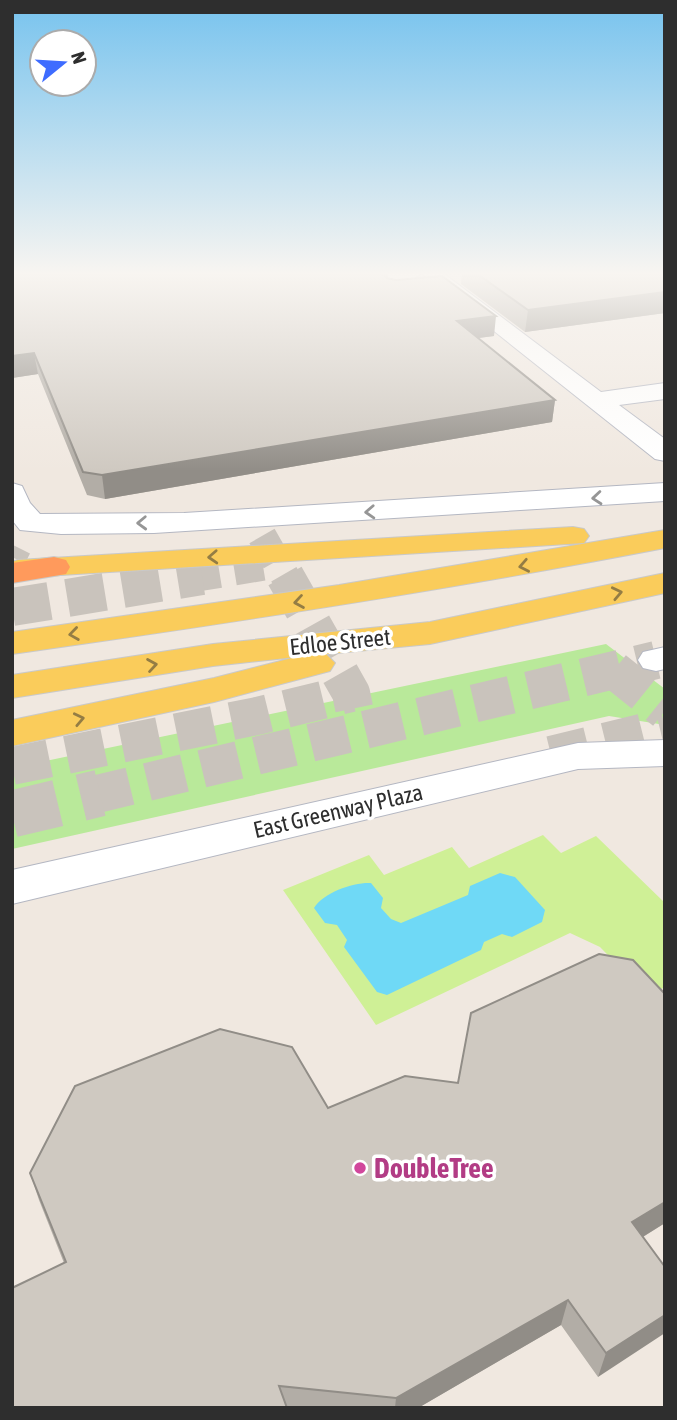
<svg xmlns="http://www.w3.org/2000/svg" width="677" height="1420" font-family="'Asap Condensed',sans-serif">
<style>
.green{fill:#b9e99a}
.pitch{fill:#cff096}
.water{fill:#6fd9f6}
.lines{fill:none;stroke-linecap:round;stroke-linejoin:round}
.minor-tunnel-far2{stroke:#c9c3bc;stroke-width:29;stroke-dasharray:29 15;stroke-linecap:butt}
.minor-tunnel-far1{stroke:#c9c3bc;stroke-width:38;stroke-dasharray:38 18;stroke-linecap:butt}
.minor-tunnel{stroke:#c9c3bc;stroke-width:47;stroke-dasharray:47 24;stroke-linecap:butt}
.minor-casing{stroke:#b4b7c2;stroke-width:2}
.major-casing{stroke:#c9c9c9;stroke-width:2}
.highway-casing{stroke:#c9c9c9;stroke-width:2}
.minor{fill:#fff;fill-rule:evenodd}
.major{fill:#facc5b;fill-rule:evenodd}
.highway{fill:#ff9a5c;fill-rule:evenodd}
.wall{fill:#b2ada6}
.shaded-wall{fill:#918d87}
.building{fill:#cfc9c1;stroke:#918d87;stroke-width:2}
.oneway{stroke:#969696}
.oneway2{stroke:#947d44}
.hotel-dot{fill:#d1479c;stroke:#fff;stroke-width:2.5}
.labels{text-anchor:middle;stroke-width:7;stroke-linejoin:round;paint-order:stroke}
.street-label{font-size:23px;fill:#2e2e2e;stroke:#fff}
.near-hotel-label{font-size:28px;font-weight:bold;fill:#b23c85;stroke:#fff;text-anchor:start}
</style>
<rect width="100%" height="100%" fill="#f0e8e0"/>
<!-- green -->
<path class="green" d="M606 644 665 689V725L609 716 12 849V768Z"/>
<!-- pitch -->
<path class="pitch" d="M543 835 561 853 596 836 665 903V987L648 996 600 947 570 933 376 1025 283 890 369 855 384 875 452 847 469 868Z"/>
<!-- water -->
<path class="water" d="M500 873 515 877 545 910 542 922 512 937 502 934 484 942 481 950 387 995 377 992 344 947 347 940 337 925 325 923 314 908C324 892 354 882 371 883L383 898 381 908 391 919 401 923 468 895 470 886Z"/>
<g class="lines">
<!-- minor-tunnel-far2 -->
<path class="minor-tunnel-far2" d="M262 536 286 578
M12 557 17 547
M191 578 277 564"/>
<!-- minor-tunnel-far1 -->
<path class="minor-tunnel-far1" d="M285 576 351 693 356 717
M12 607 202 576
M614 670 665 711
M551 755 665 727
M12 766 257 716 351 693
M93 795 656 660"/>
<!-- minor-tunnel -->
<path class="minor-tunnel" d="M12 814 100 793"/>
<!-- minor casing -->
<g class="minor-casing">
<path id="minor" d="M371 273H443L601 392 665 383V399L619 405 665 439V461L655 459 421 273C412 283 383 284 371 281L368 277Z
M12 483 22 486 30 503 40 514 184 513 665 483V501L154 533 61 534 20 530 12 520Z
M665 647V669L656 671 643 668 638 660 643 652Z
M665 740V766L578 769 12 904V870L578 743Z"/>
</g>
<!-- major casing -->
<g class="major-casing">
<path id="major" d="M573 527 584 529 589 536 584 543 12 578V562L18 560Z
M665 530V548C448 590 231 623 12 654V632L339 585Z
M665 573V593L430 644 326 654 335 663 330 671 214 702 12 746V720L214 678 296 657 213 666 12 698V675L213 644 430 622Z"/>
</g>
<!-- highway casing -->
<g class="highway-casing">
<path id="highway" d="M54 557 66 560 70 567 66 574 12 583V563Z"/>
</g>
<!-- minor -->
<use href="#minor" class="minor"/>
<!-- major -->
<use href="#major" class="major"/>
<!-- highway -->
<use href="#highway" class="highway"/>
</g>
<!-- wall -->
<path class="wall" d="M12 273H388V278L494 336 478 338 555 400 552 422 105 499 87 495 38 374 12 378Z
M462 273H665V313L525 332 461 284Z
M665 994V1223L643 1237 665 1267 598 1377 561 1325 418 1408H12L64 1263 39 1200 30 1173 328 1108 458 1083Z"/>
<!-- shaded-wall -->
<path class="shaded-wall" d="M665 292V313L525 332 528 310Z
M496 316 494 336 455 341 457 321Z
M34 353 38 374 12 378V356Z
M555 400 552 422 105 499 102 475Z
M665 1202V1223L623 1249 632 1222Z
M568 1300 561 1325 418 1408H395L396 1398Z
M665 1315V1333L598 1377 606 1353Z"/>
<!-- building -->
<path class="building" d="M12 273H382L387 278 396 280 442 276 496 316 457 321 555 400 102 475 83 472 34 353 12 356Z
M476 273H665V292L528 310Z
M599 954 633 960 665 994V1202L632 1222 665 1267V1315L606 1353 568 1300 396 1398 279 1386 287 1408H12V1288L66 1262 30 1173 75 1086 220 1029 292 1047 328 1108 405 1076 458 1083 471 1013Z"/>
<!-- one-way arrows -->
<defs><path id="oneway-chevron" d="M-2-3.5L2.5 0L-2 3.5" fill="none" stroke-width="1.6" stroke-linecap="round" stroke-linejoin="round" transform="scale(1.75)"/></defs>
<g class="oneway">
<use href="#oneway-chevron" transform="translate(597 498) rotate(175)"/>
<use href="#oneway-chevron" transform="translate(370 512) rotate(177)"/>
<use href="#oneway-chevron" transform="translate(142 523) rotate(178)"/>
</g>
<g class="oneway2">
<use href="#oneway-chevron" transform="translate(213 557) rotate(177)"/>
<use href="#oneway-chevron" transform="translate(524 566) rotate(169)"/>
<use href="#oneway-chevron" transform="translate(617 593) rotate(-12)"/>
<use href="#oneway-chevron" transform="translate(299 602) rotate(171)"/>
<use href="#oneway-chevron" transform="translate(74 634) rotate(172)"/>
<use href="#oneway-chevron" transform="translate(152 665) rotate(-9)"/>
<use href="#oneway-chevron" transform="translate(79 719) rotate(-12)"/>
</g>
<!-- sky -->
<linearGradient id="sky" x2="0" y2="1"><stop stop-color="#77c3ee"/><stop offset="0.58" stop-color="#f8f5f1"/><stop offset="1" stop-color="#f8f5f1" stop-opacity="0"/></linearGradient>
<rect width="677" height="471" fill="url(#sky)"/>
<!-- markers -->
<circle class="hotel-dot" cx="360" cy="1168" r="7"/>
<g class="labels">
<!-- street labels -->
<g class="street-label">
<text transform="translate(340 642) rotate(-6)" y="8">Edloe Street</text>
<text transform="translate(338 811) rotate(-13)" y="8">East Greenway Plaza</text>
</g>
<!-- near-hotel labels -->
<g class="near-hotel-label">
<text x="374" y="1178">DoubleTree</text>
</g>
</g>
<!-- border -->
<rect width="677" height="1420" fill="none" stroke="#2e2e2e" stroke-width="28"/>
<!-- north arrow -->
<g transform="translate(63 63) rotate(72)"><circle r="33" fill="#ffffff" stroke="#ababab" stroke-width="2"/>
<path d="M0-5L12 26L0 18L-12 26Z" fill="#3e6cff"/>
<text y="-10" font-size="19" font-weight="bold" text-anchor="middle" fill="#2e2e2e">N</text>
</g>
</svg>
